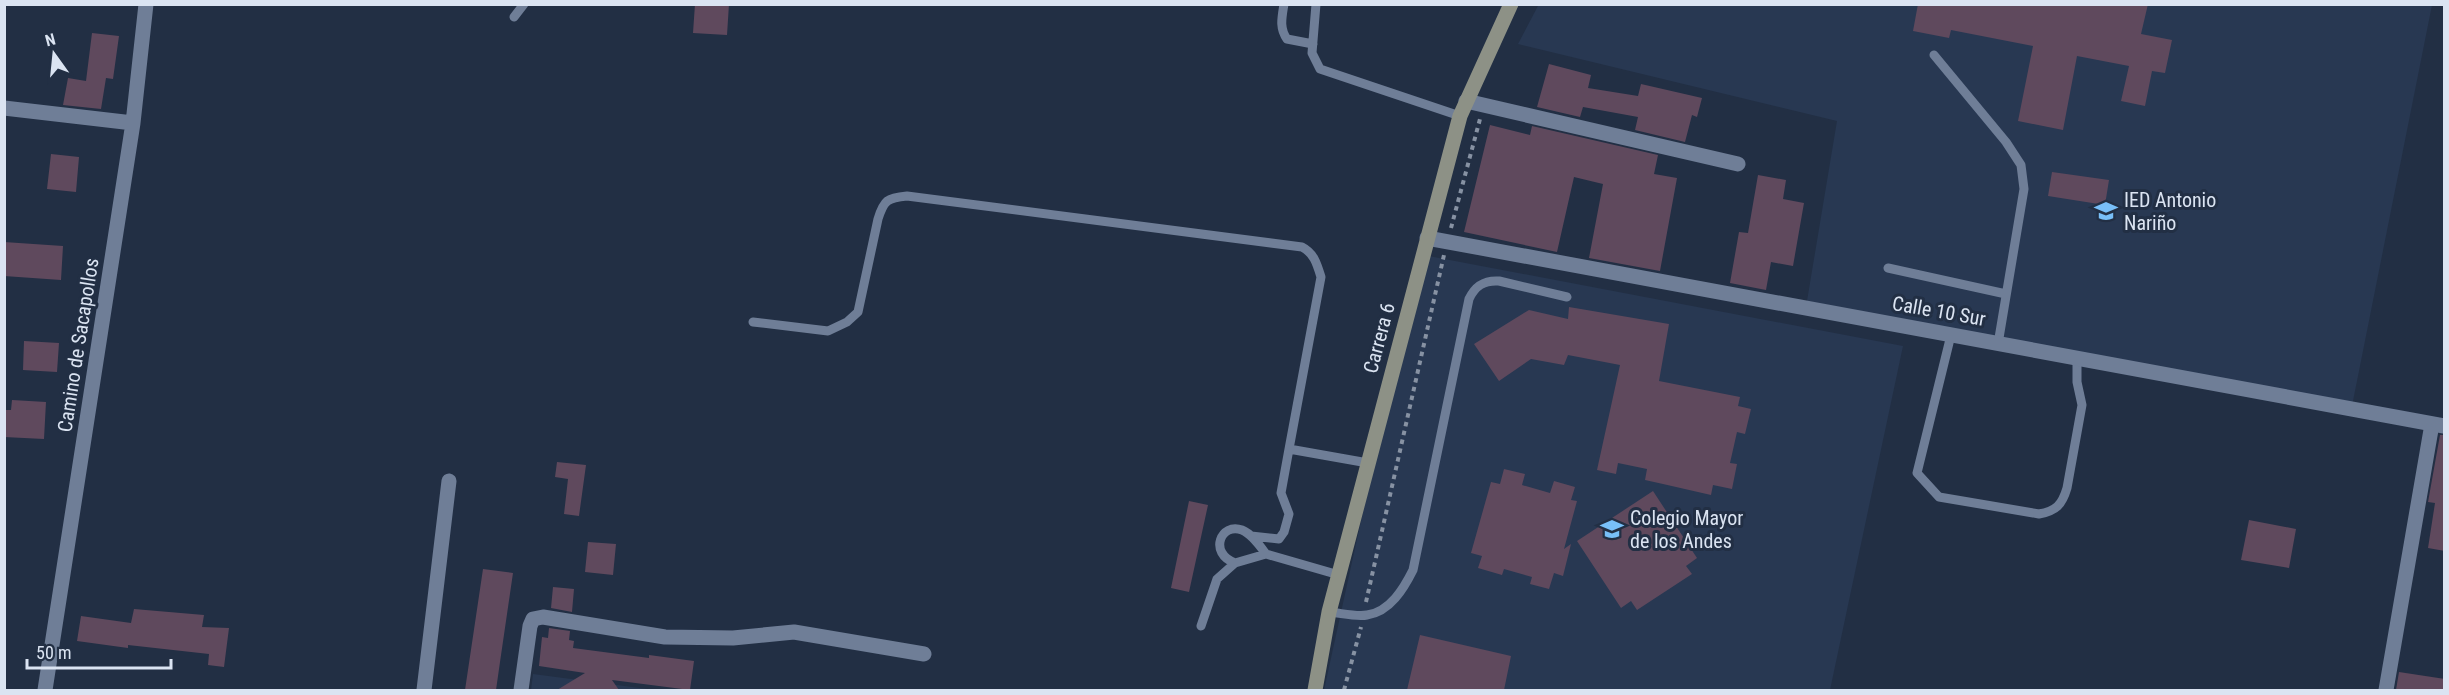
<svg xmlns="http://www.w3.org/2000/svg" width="2449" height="695" font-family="'Roboto Condensed',sans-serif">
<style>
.built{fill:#283852}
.building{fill:#5f495d}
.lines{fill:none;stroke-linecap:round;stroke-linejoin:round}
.path{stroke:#8792a3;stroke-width:4;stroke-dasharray:4.5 4.5;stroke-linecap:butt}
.lane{stroke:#6f7e97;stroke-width:9}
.street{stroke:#6f7e97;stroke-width:15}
.secondary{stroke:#8d9186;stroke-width:15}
.labels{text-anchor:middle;stroke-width:6;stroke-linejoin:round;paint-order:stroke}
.poi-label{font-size:20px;fill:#dbe4f2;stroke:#222f44;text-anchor:start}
.street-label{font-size:20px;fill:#dbe4f2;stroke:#222f44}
</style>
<rect width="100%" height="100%" fill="#222f44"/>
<!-- built -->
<path class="built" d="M1539 4 2432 5 2352 406 1807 301 1837 121 1518 44Z
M1418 254 1903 346 1830 690H1324L1403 329Z
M533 674 655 690H531Z"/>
<!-- building -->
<path class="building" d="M695 4H729L727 35 693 33Z
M1918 4H2148L2141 34 2172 40 2165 73 2152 71 2145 106 2121 101 2129 66 2077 56 2063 130 2018 121 2033 46 1951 30 1949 38 1913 31Z
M92 33 119 36 113 79 106 78 101 109 63 105 68 78 86 81Z
M1549 64 1591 75 1588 88 1638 96 1641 84 1702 98 1697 117 1692 115 1685 142 1635 130 1638 117 1583 107 1580 117 1537 107Z
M1490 125 1530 135 1532 126 1658 155 1654 174 1677 178 1660 271 1589 258 1603 184 1574 177 1557 252 1464 232Z
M51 154 79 157 76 192 47 189Z
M2052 172 2109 180 2105 205 2048 196Z
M1758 175 1786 180 1783 199 1804 203 1793 266 1771 262 1766 290 1730 283 1739 232 1748 233Z
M4 242 63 246 61 280 4 276Z
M1569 307 1669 324 1659 381 1740 397 1738 406 1751 409 1745 434 1737 432 1730 463 1737 464 1732 489 1713 485 1711 495 1663 484 1645 480 1647 469 1618 463 1616 474 1597 470 1620 365 1568 355 1564 365 1531 359 1499 381 1474 344 1529 310 1568 319Z
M24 341 59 343 57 372 23 370Z
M12 400 46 402 44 439 4 437V410H11Z
M2440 435H2445V551L2428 548 2435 503 2428 502Z
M557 462 586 465 579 516 564 514 568 479 555 477Z
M1504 469 1525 474 1522 485 1550 493 1554 481 1575 487 1571 500 1577 501 1564 549 1571 544 1563 576 1554 573 1549 589 1530 584 1532 577 1504 569 1502 575 1478 568 1482 556 1471 553 1491 482 1500 484Z
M1653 491 1697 558 1686 566 1692 574 1637 610 1631 601 1621 608 1577 541Z
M1189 501 1208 505 1189 592 1171 588Z
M2249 520 2296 529 2289 568 2241 560Z
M588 542 616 544 613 575 585 572Z
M483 569 513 573 500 662 496 690H465Z
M553 587 574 589 572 612 551 608Z
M134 609 204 615 202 627 229 628 224 667 208 665 209 654 128 645V648L77 641 81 616 131 623Z
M549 628 570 631 569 640 574 641 573 648 649 658V655L694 661 690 690 612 680 619 690H557L585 673 539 666 542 637 548 638Z
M1420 635 1511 656 1504 690H1407Z
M2399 672 2445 679V690H2396Z"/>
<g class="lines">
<!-- path -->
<path class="path" d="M1451 228 1480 119
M1366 602 1444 255
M1344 690 1361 627"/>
<!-- lane -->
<path class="lane" d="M1284 4C1282 17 1279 28 1287 39L1313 44
M1316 4 1312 53 1320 69 1460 116
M514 17 524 4
M1934 55 2006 142 2021 165 2024 189 1998 344
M1888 268 2006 294
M753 322 828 331 847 322 858 312 878 219C884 200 887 198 907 196L1302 247C1314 253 1317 264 1321 277L1289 449 1368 463
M1951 335 1917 473 1939 497 2039 514C2056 511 2062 505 2067 488L2082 405 2077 382V359
M1251 536 1279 539 1284 532 1289 514 1281 493 1289 449
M1235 563C1208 553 1221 522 1242 530 1252 534 1260 546 1266 554
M1329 612C1341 613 1356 617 1367 615 1390 612 1404 588 1413 570L1469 299C1475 286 1484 280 1499 281L1567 297
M1201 626 1217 579 1235 563 1266 554 1339 575"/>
<!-- street -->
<path class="street" d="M1466 101 1738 164
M4 108 133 123
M1427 238 2444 426
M45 690 133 123 146 4
M424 690 449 481
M521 690 530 626 533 619 543 617 665 637 733 638 794 632 924 654
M2386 690 2432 424"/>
<!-- secondary -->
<path class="secondary" d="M1315 690 1329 612 1460 116 1511 4"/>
</g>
<!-- icons -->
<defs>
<g id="school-bare" transform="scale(1.8)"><path d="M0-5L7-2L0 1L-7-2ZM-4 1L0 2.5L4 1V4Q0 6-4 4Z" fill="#78bff8" stroke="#222f44" stroke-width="2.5" paint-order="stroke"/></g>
</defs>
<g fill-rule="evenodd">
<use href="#school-bare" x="2106" y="211"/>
<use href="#school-bare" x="1612" y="529"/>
</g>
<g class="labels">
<!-- poi labels -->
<g class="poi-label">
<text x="2124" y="207">IED Antonio<tspan x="2124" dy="23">Nariño</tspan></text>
<text x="1630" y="525">Colegio Mayor<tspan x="1630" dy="23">de los Andes</tspan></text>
</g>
<!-- street labels -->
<g class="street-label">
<text transform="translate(1939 311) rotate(10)" y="7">Calle 10 Sur</text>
<text transform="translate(1379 338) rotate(-75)" y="7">Carrera 6</text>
<text transform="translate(78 345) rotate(-81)" y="7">Camino de Sacapollos</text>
</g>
</g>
<!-- border -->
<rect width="2449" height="695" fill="none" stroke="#dbe4f2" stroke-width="12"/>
<!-- north arrow -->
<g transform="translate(54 54) rotate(345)" stroke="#222f44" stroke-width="4.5" paint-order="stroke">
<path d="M0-4.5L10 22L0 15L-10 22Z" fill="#dbe4f2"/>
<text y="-9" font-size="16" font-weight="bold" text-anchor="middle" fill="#dbe4f2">N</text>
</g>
<!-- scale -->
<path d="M27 659v9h144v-9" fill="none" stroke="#dbe4f2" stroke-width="3"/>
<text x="36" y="659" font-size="18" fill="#dbe4f2" stroke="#222f44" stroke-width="4.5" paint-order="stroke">50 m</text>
</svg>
